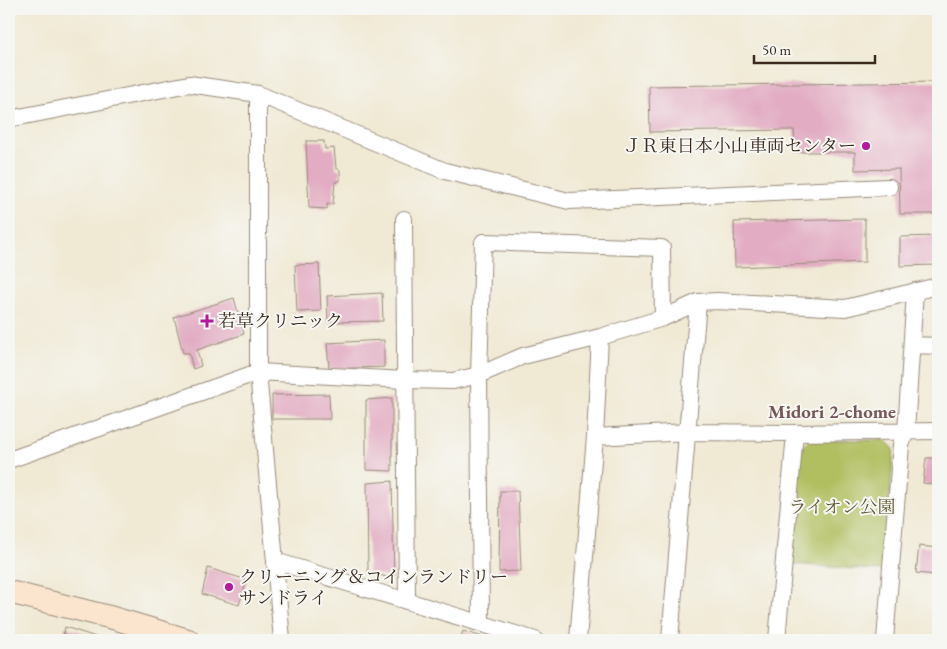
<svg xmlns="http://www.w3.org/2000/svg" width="947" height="649" font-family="'EB Garamond','Noto Serif JP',serif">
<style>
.green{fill:#b1bf61;stroke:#767440}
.building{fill:#e2acc2}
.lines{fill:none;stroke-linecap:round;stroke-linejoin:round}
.street-casing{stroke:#968a79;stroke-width:18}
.secondary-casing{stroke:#968a79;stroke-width:24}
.street{stroke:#fff;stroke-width:16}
.secondary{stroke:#fbe5cf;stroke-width:22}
.poi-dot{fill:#b5179e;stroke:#f6f6f2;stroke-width:2}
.labels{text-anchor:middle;stroke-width:4;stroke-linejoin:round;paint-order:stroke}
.poi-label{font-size:18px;fill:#3b2a1e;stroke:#f6f6f2;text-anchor:start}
.park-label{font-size:18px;fill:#5e5732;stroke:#f6f6f2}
.neighbourhood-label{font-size:19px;font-weight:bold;fill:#755857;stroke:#f6f6f2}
</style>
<rect width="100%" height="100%" fill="#f6f6f2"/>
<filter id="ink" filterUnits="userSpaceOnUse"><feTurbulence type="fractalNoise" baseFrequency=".02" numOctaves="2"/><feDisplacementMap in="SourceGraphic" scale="10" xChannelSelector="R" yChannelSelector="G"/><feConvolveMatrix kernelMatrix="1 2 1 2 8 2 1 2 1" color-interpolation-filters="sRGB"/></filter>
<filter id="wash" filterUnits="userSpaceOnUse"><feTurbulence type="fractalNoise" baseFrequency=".0096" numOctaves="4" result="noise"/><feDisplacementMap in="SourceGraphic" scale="20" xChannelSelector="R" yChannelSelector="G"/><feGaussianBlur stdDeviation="1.12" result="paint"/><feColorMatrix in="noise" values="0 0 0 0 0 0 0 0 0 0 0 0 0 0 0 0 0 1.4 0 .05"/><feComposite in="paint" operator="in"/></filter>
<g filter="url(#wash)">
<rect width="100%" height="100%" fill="#f0e9d4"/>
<!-- green -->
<path class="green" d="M808 440H885L894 449 883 571 791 564 801 448Z"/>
<g id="blocks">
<!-- building -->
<path class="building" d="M938 82V214H900L899 169 855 170V152H795L794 130 650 132 649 86Z
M306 141H324L325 149 334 148 336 168 340 170V181L335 182 333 204H327V209L309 208Z
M865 219V262L735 267 734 222Z
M938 236V265L900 266V237Z
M319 264 321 311 297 312 295 265Z
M382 293 383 321 328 322 327 296Z
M234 298 244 334 197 350 201 366 193 369 189 353H183L174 317Z
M384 340V367L329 369 327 343Z
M329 394 330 419H272V395Z
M392 398V471L366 470V400Z
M926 458H938V485L923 483Z
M392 481 394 579 368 572 367 483Z
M500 491H518L521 571 499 572Z
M919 546 938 548 937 575 916 573Z
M208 568 247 580 239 605 202 594Z
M65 627 105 640H62Z
M463 631 493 640H460Z"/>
</g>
</g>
<g filter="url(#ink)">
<use href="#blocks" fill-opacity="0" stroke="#968a79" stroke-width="1"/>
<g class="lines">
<!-- street casing -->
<g class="street-casing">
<path id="street" d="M258 94V372L282 640
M9 119 189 84 258 94 445 171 569 201 889 187
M404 219 407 600
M913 345 938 346
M595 437 688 432 795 433 938 431
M9 460 258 372 405 380 453 381 479 375 523 356 600 337 663 318 698 302 717 301 845 308 938 286
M275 561 535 640
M481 623 479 375 483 242 662 248 663 318
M578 640 595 437 600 337
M670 640 698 302
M777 640 795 433
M885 640 901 445 906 431 915 291"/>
</g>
<!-- secondary casing -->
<g class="secondary-casing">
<path id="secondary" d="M9 592 113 618 188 640"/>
</g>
<!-- street -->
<use href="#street" class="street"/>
<!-- secondary -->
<use href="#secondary" class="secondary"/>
</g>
</g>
<!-- markers -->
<g class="poi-dot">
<circle cx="866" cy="146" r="5"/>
<path d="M204.5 313.5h5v5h5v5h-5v5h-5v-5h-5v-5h5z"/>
<circle cx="229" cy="587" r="5"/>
</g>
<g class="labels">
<!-- poi labels -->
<g class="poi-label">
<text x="856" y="152" text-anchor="end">ＪＲ東日本小山車両センター</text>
<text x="218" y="327">若草クリニック</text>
<text x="239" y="583">クリーニング＆コインランドリー<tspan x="239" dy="21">サンドライ</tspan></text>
</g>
<!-- park labels -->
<g class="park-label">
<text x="842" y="513">ライオン公園</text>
</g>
<!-- neighbourhood labels -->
<g class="neighbourhood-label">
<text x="832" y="418">Midori 2-chome</text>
</g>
</g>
<!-- margin -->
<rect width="947" height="649" fill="none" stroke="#f6f6f2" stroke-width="30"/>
<!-- scale -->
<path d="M754 55v8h121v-8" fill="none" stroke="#3b2a1e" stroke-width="2.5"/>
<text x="762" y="55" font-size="15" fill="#3b2a1e" stroke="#f6f6f2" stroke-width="4" paint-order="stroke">50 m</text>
</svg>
